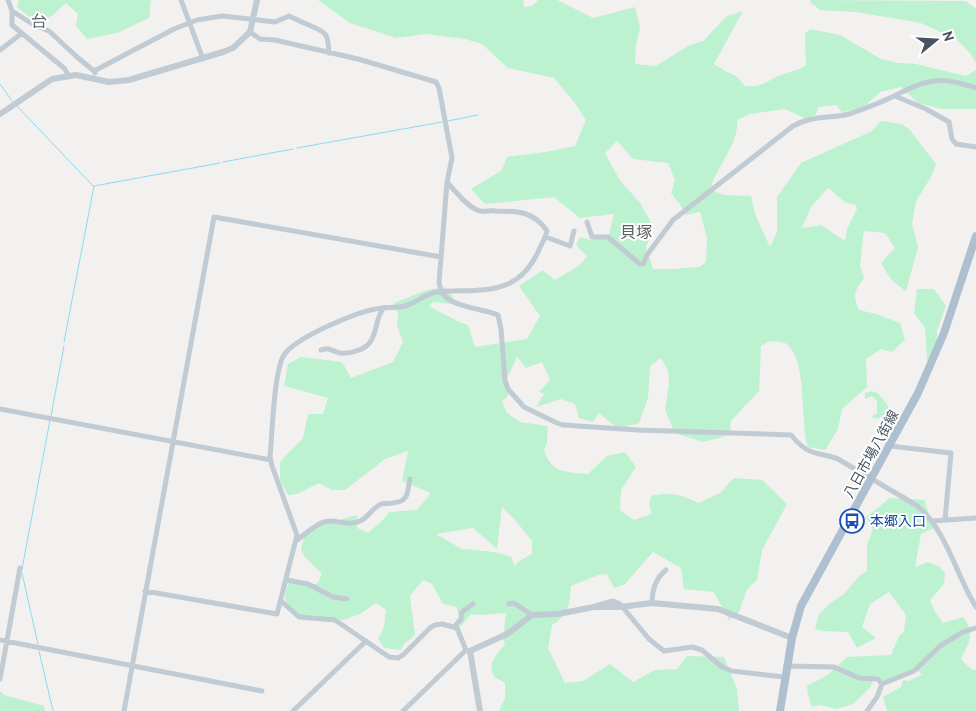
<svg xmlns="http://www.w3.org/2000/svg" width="976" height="711" font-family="'PT Sans','Noto Sans JP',sans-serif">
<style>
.green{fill:#bcf2d0;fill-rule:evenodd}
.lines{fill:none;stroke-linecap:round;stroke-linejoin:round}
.stream{stroke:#87ddf1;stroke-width:1}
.minor{stroke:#c0cbd3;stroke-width:5}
.tertiary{stroke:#c0cbd3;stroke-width:6}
.primary{stroke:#aec0d0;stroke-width:8}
.labels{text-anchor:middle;stroke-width:4;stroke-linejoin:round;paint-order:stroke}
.street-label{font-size:14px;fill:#47545f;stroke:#fff}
.transit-label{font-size:14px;fill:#164399;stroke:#fff;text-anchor:start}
.quarter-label{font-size:16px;fill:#5c6065;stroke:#fff}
</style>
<rect width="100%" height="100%" fill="#f3f0f0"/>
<!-- green -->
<path class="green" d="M19 0H151L149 18 117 33 87 39 76 26 78 14 66 3 53 15 38 23 28 16 17 7Z
M318 0H523L524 7 532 6 538 0H557L593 18 635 7 640 27 636 45 635 64 656 66 690 45 703 41 727 16 743 11 714 64 725 71 736 76 745 86C766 88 767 79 784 74 793 70 797 72 806 65L805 34 810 29 840 35 881 59 898 63 916 64 966 76 976 70V109H942L918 103 901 87 880 92 867 104 854 110 842 112 836 105 818 107 816 115 806 119 785 109 750 114 737 120C739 144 718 164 711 187 718 198 738 195 751 196L755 214 770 247 777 232V197L801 163 872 131 881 121 901 124 909 129 936 164 931 177 916 201 912 224 918 247 906 291C894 284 887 275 881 263L895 248 885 233 864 231 860 265 864 278C855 290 852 296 859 310L876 314 900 323 905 340 892 352 881 349 866 359 867 387 842 409 838 429 825 450 808 447C800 423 808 357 785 343 781 341 774 342 769 341L761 346 759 391 731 421 730 435 703 442 675 433 665 410 669 383 668 371 661 358 650 366 648 398 639 423 618 429 599 413 593 422 579 418 575 404 561 399 536 407 544 394 539 392 550 380 542 362 526 368 517 357 507 378 510 388 507 397 502 401 507 413 520 422 548 426 547 443 544 450C551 473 566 472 588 474L607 456 625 452 636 467 621 490 620 510 634 520 652 514 649 504 651 496C670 492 681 494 698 503L720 493 734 478 762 480 787 504 762 550 757 580 747 589 739 612 729 620 714 592 684 589 681 568 653 552 625 584 614 588 607 574 598 575 571 586C570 604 568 616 552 625L548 648 565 683 583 681 610 664 633 682 655 670 677 669 687 656 724 657 737 689 739 711H499L505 698V683C502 681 497 679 495 677 485 666 498 652 505 645L503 639 506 613 482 615 471 614 460 627 457 607 443 604 432 584 423 580 410 596 415 635 404 644 401 650 384 648 378 639 384 627 386 610 376 603 360 614 343 620 299 615 286 603 285 593 289 582 317 584 322 574 305 557 301 550 306 529 357 515V528L368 533 384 519 389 512 417 510 431 493 402 481 408 451 385 459 345 490H332L319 483 297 494 288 495 280 480V462L303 438 308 414H323L328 398 284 386 288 364 301 357 342 362 351 378 393 362 403 342 397 325 398 314 394 303 427 290 445 287 453 297 451 304 433 302 429 306 459 322 468 325 475 347 527 339 540 316 519 286 543 270 555 280 580 265 587 256 576 245 580 237 591 240 609 234 614 214 580 218 554 197 485 204 471 189 502 170 507 157 546 152 575 146 586 120 575 103 554 78 508 68 482 44 465 39 426 34 396 38 350 23ZM617 141 633 159 668 163 675 180 671 193 681 206 685 215 700 212 707 238 706 262 699 267 674 269H653L646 247 654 228 640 203 619 179 605 153ZM828 188 846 203 855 204 857 209 847 229 845 241 821 225 802 228 811 207ZM502 507 516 521 532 541V554L519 561 515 566 511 557 495 552 462 549 436 534 473 528 497 549Z
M810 0 966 1 976 9V63L971 54 957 40 921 23 856 12 820 10 811 3Z
M917 289H934L946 306 937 331V342L927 362 925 328 914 313Z
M872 391 879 394 889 407 886 415 877 419 871 417 877 413V401L872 396 865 399V393Z
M890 498 924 500 934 528 921 534 915 567 928 562 940 567 945 573 944 584 930 600 935 612 943 623 963 617C976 633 969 642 961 659L971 669 976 670V711H887L883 697 901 687 903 680 908 681 922 675 918 671 906 673 883 681 876 675 870 688 853 704 837 709 821 705 812 707 808 695 807 686 826 676 847 657 891 655 899 636 904 632 906 615 889 592 870 604 862 627 876 638 857 648 848 632 822 631 815 629 819 614 829 604 844 594 859 576 867 571V545L873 529 866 517Z
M0 691 4 695 44 706 45 711H0Z"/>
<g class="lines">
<!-- stream -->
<path class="stream" d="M0 84 12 101
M17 106 93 186
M448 121 478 115
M297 148 442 122
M223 162 293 149
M94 186 220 163
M64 342 94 186
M51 416 64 346
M22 569 50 420
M22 573 38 644
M39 651 53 711"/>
<!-- minor -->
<path class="minor" d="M8 0 12 11V25L65 69 68 75
M181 0 203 59
M12 11 34 25 49 31 77 57 94 71 95 73
M250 32 260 39 275 40 358 59 436 82 439 88 452 158 447 182 439 283C440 287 441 291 443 294 452 307 484 309 498 315L501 329 505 381 508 389 524 407 557 423 563 425 638 430 791 435C796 441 802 448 810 451 819 455 829 455 838 459L916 505C947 530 955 573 976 607
M0 50 21 34
M94 71 174 29 197 20 222 16 275 22 289 16C297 20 304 23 311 26 328 33 328 35 329 53
M895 96 926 109 949 122 952 139 956 144 976 147
M587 222 592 237H608L640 264H643L647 255 673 220 793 126C814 115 828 119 849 114 863 109 878 104 892 97 905 91 920 82 935 81 949 79 962 84 976 88
M546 237 570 246 574 231
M321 350C329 347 332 351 340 353 345 354 354 352 359 350 380 343 373 318 384 308
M0 409 271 460
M890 446 951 453 945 520
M932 521 976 518
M297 540C306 534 318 521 330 521 340 521 350 526 360 521 368 518 373 507 381 504 384 503 389 504 392 503 409 502 407 493 410 479
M287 580 308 584 333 597 347 599
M145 591 277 614 297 535 272 466 270 457C272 437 274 369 284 355 296 337 360 310 382 308 389 307 398 308 405 306 416 303 425 294 436 292 479 288 516 299 538 252 541 245 545 239 547 231 534 211 517 211 495 211 490 210 484 212 480 211 469 209 454 190 447 182
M281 601 299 617 335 620 389 657 398 658 403 655 430 628 435 625 442 624 457 628 466 650 470 651
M652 603C652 589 656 578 666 570
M509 604 514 603 532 615
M595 606 613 601 620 604 649 639 664 651 692 647 702 650 722 667 732 671 784 677
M455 626 461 619 462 612 473 604
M0 640 262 691
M786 666 834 667 859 678 878 679 882 684
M0 679 20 568
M124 711 214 217 441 257
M293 711 366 641
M403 711 466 650
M867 711 877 697 882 684 914 671 940 646 963 632 976 628"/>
<!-- tertiary -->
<path class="tertiary" d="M0 114 52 79 76 75 109 82 129 80 223 52 233 48 250 32 257 0
M480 711 470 651 507 634 532 615 558 614 594 607H620L652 603 718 609 792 638"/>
<!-- primary -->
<path class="primary" d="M780 711 792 638 801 606 918 393 944 333 976 236"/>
</g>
<!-- icons -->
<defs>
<g id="bus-ring" transform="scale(1.25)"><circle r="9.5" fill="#fff" stroke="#1a4fb4" stroke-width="1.5"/><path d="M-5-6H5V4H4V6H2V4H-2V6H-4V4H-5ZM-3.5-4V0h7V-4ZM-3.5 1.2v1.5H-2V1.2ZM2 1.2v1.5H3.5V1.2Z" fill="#1a4fb4"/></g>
</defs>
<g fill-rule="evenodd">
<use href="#bus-ring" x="852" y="521"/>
</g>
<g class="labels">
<!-- street labels -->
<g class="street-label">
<text transform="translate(871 454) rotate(-61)" y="5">八日市場八街線</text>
</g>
<!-- transit labels -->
<g class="transit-label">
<text x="870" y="526">本郷入口</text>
</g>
<!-- quarter labels -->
<g class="quarter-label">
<text x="39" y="27">台</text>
<text x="636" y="238">貝塚</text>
</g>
</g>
<!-- north arrow -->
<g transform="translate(936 40) rotate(72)" stroke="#ffffff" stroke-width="4" paint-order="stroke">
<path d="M0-4L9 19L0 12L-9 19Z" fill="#47545f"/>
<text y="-8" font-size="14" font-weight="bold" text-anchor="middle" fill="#47545f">N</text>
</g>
</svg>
